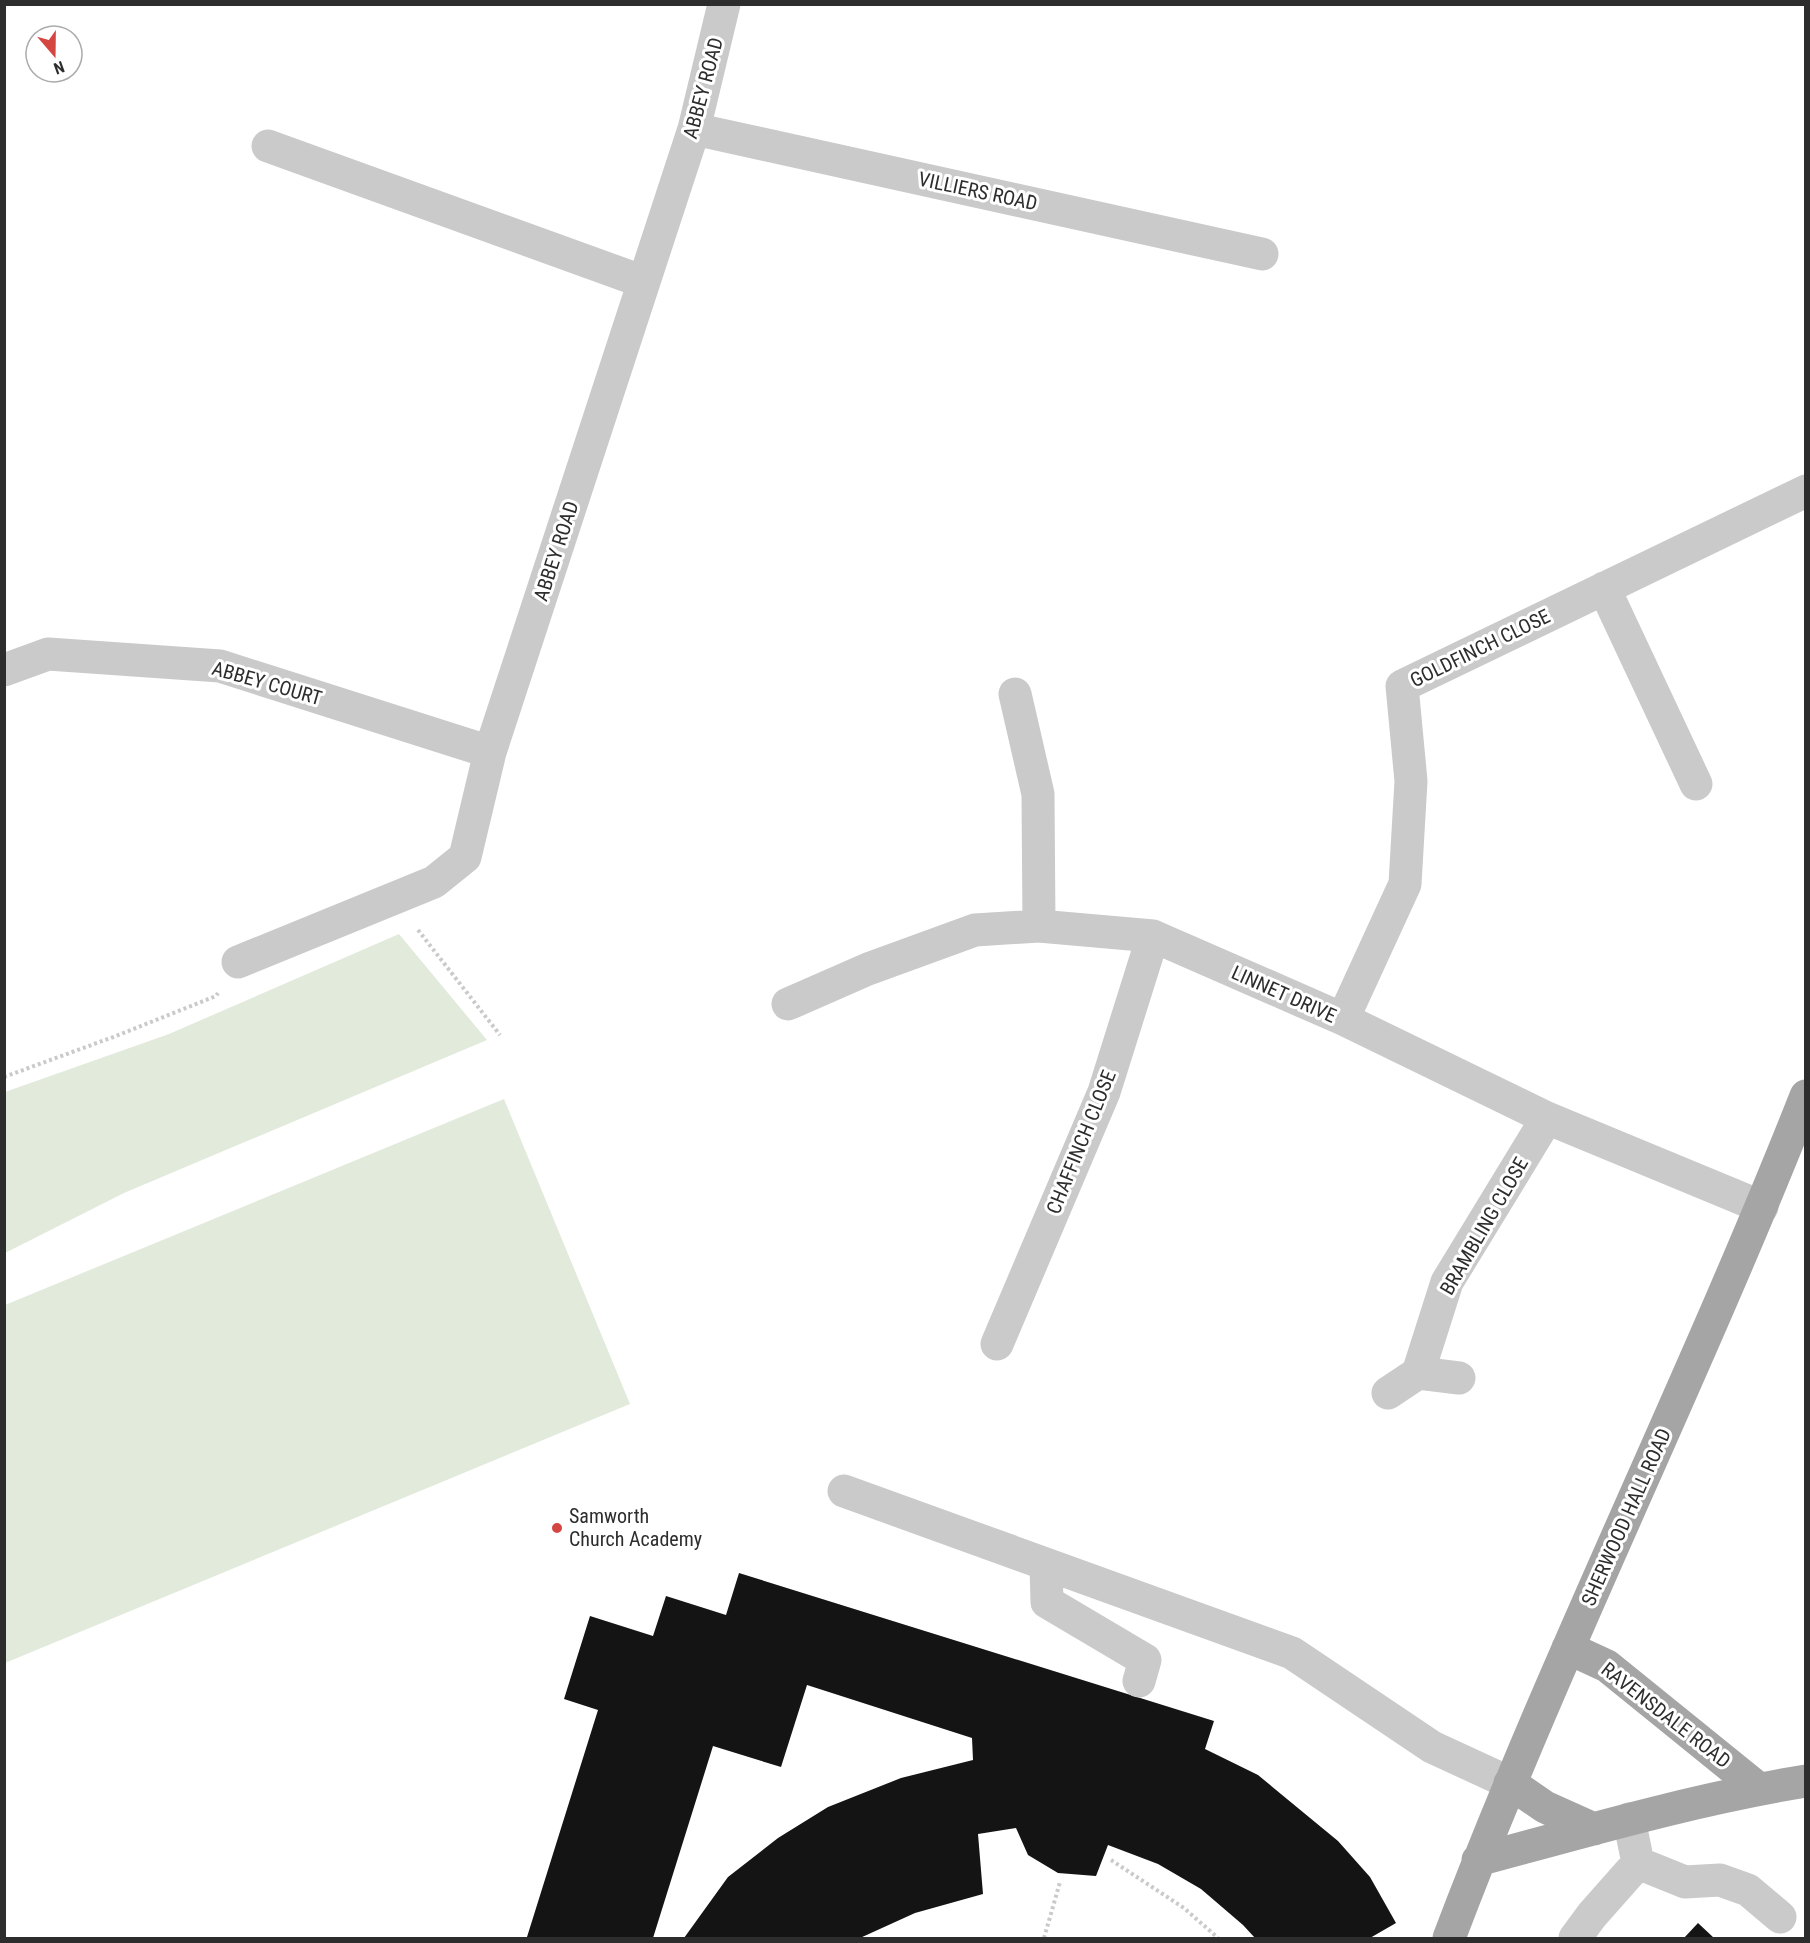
<svg xmlns="http://www.w3.org/2000/svg" width="1810" height="1943" font-family="'Roboto Condensed',sans-serif">
<style>
.green{fill:#e2eadc}
.building{fill:#141414}
.lines{fill:none;stroke-linecap:round;stroke-linejoin:round}
.path{stroke:#cacaca;stroke-width:4;stroke-dasharray:3 3;stroke-linecap:butt}
.minor{stroke:#cacaca;stroke-width:33}
.major{stroke:#a5a5a5;stroke-width:33}
.poi-dot{fill:#d34641;stroke:#fff;stroke-width:2}
.labels{text-anchor:middle;stroke-width:6;stroke-linejoin:round;paint-order:stroke}
.street-label{font-size:20px;fill:#2d2d2d;stroke:#fff}
.poi-label{font-size:20px;fill:#2d2d2d;stroke:#fff;text-anchor:start}
</style>
<rect width="100%" height="100%" fill="#fff"/>
<!-- green -->
<path class="green" d="M399 934 487 1040 124 1193 5 1253V1092L169 1034Z
M504 1099 630 1404 5 1663V1305Z"/>
<!-- building -->
<path class="building" d="M739 1573 1214 1721 1205 1749 1258 1775 1338 1841 1370 1877 1396 1923 1370 1938H1255L1243 1925 1201 1889 1158 1864 1108 1845 1096 1876 1058 1873 1028 1855 1016 1828 978 1834 983 1894 915 1913 860 1938H684L728 1877 778 1838 828 1807 901 1778 973 1760 972 1738 807 1685 781 1767 713 1746 653 1938 527 1937 598 1710 564 1699 590 1616 653 1636 666 1596 726 1615Z
M1698 1923 1714 1938H1684Z"/>
<g class="lines">
<!-- path -->
<path class="path" d="M418 930 500 1035
M4 1077 116 1036 216 996 218 993
M1111 1860 1184 1908 1218 1938
M1044 1938 1060 1882"/>
<!-- minor -->
<path class="minor" d="M694 129 1262 254
M268 146 644 282
M1604 588 1696 784
M4 670 48 654 220 666 490 752
M1015 694 1038 794 1039 926
M238 962 434 882 465 857 490 752 694 129 724 4
M788 1004 868 969 975 930 1039 926 1153 936 1343 1019 1547 1118 1762 1207
M1343 1019 1405 884 1411 781 1402 686 1806 491
M997 1344 1104 1092 1153 936
M1418 1373 1447 1282 1547 1118
M1388 1393 1418 1373 1459 1378
M844 1491 1292 1653 1432 1747 1510 1783
M1046 1565 1047 1602 1145 1660 1139 1681
M1638 1863 1685 1882 1720 1880 1748 1890 1780 1917
M1575 1938 1592 1915 1638 1863 1629 1819"/>
<!-- major -->
<path class="major" d="M1568 1648 1607 1666 1759 1789
M1510 1783 1545 1807 1594 1829
M1478 1860C1586 1831 1695 1799 1806 1781
M1449 1938C1557 1653 1694 1380 1806 1096"/>
</g>
<!-- markers -->
<circle class="poi-dot" cx="557" cy="1528" r="6"/>
<g class="labels">
<!-- street labels -->
<g class="street-label">
<text transform="translate(703 88) rotate(-75)" y="7">ABBEY ROAD</text>
<text transform="translate(978 191) rotate(12)" y="7">VILLIERS ROAD</text>
<text transform="translate(556 551) rotate(-72)" y="7">ABBEY ROAD</text>
<text transform="translate(1480 648) rotate(-26)" y="7">GOLDFINCH CLOSE</text>
<text transform="translate(267 683) rotate(16)" y="7">ABBEY COURT</text>
<text transform="translate(1284 994) rotate(24)" y="7">LINNET DRIVE</text>
<text transform="translate(1081 1142) rotate(-68)" y="7">CHAFFINCH CLOSE</text>
<text transform="translate(1484 1226) rotate(-60)" y="7">BRAMBLING CLOSE</text>
<text transform="translate(1626 1517) rotate(-66)" y="7">SHERWOOD HALL ROAD</text>
<text transform="translate(1666 1715) rotate(38)" y="7">RAVENSDALE ROAD</text>
</g>
<!-- poi labels -->
<g class="poi-label">
<text x="569" y="1523">Samworth<tspan x="569" dy="23">Church Academy</tspan></text>
</g>
</g>
<!-- border -->
<rect width="1810" height="1943" fill="none" stroke="#2d2d2d" stroke-width="12"/>
<!-- north arrow -->
<g transform="translate(54 54) rotate(160)"><circle r="28" fill="#ffffff" stroke="#ababab" stroke-width="1.5"/>
<path d="M0-4.5L10 22L0 15L-10 22Z" fill="#d34641"/>
<text y="-9" font-size="16" font-weight="bold" text-anchor="middle" fill="#2d2d2d">N</text>
</g>
</svg>
